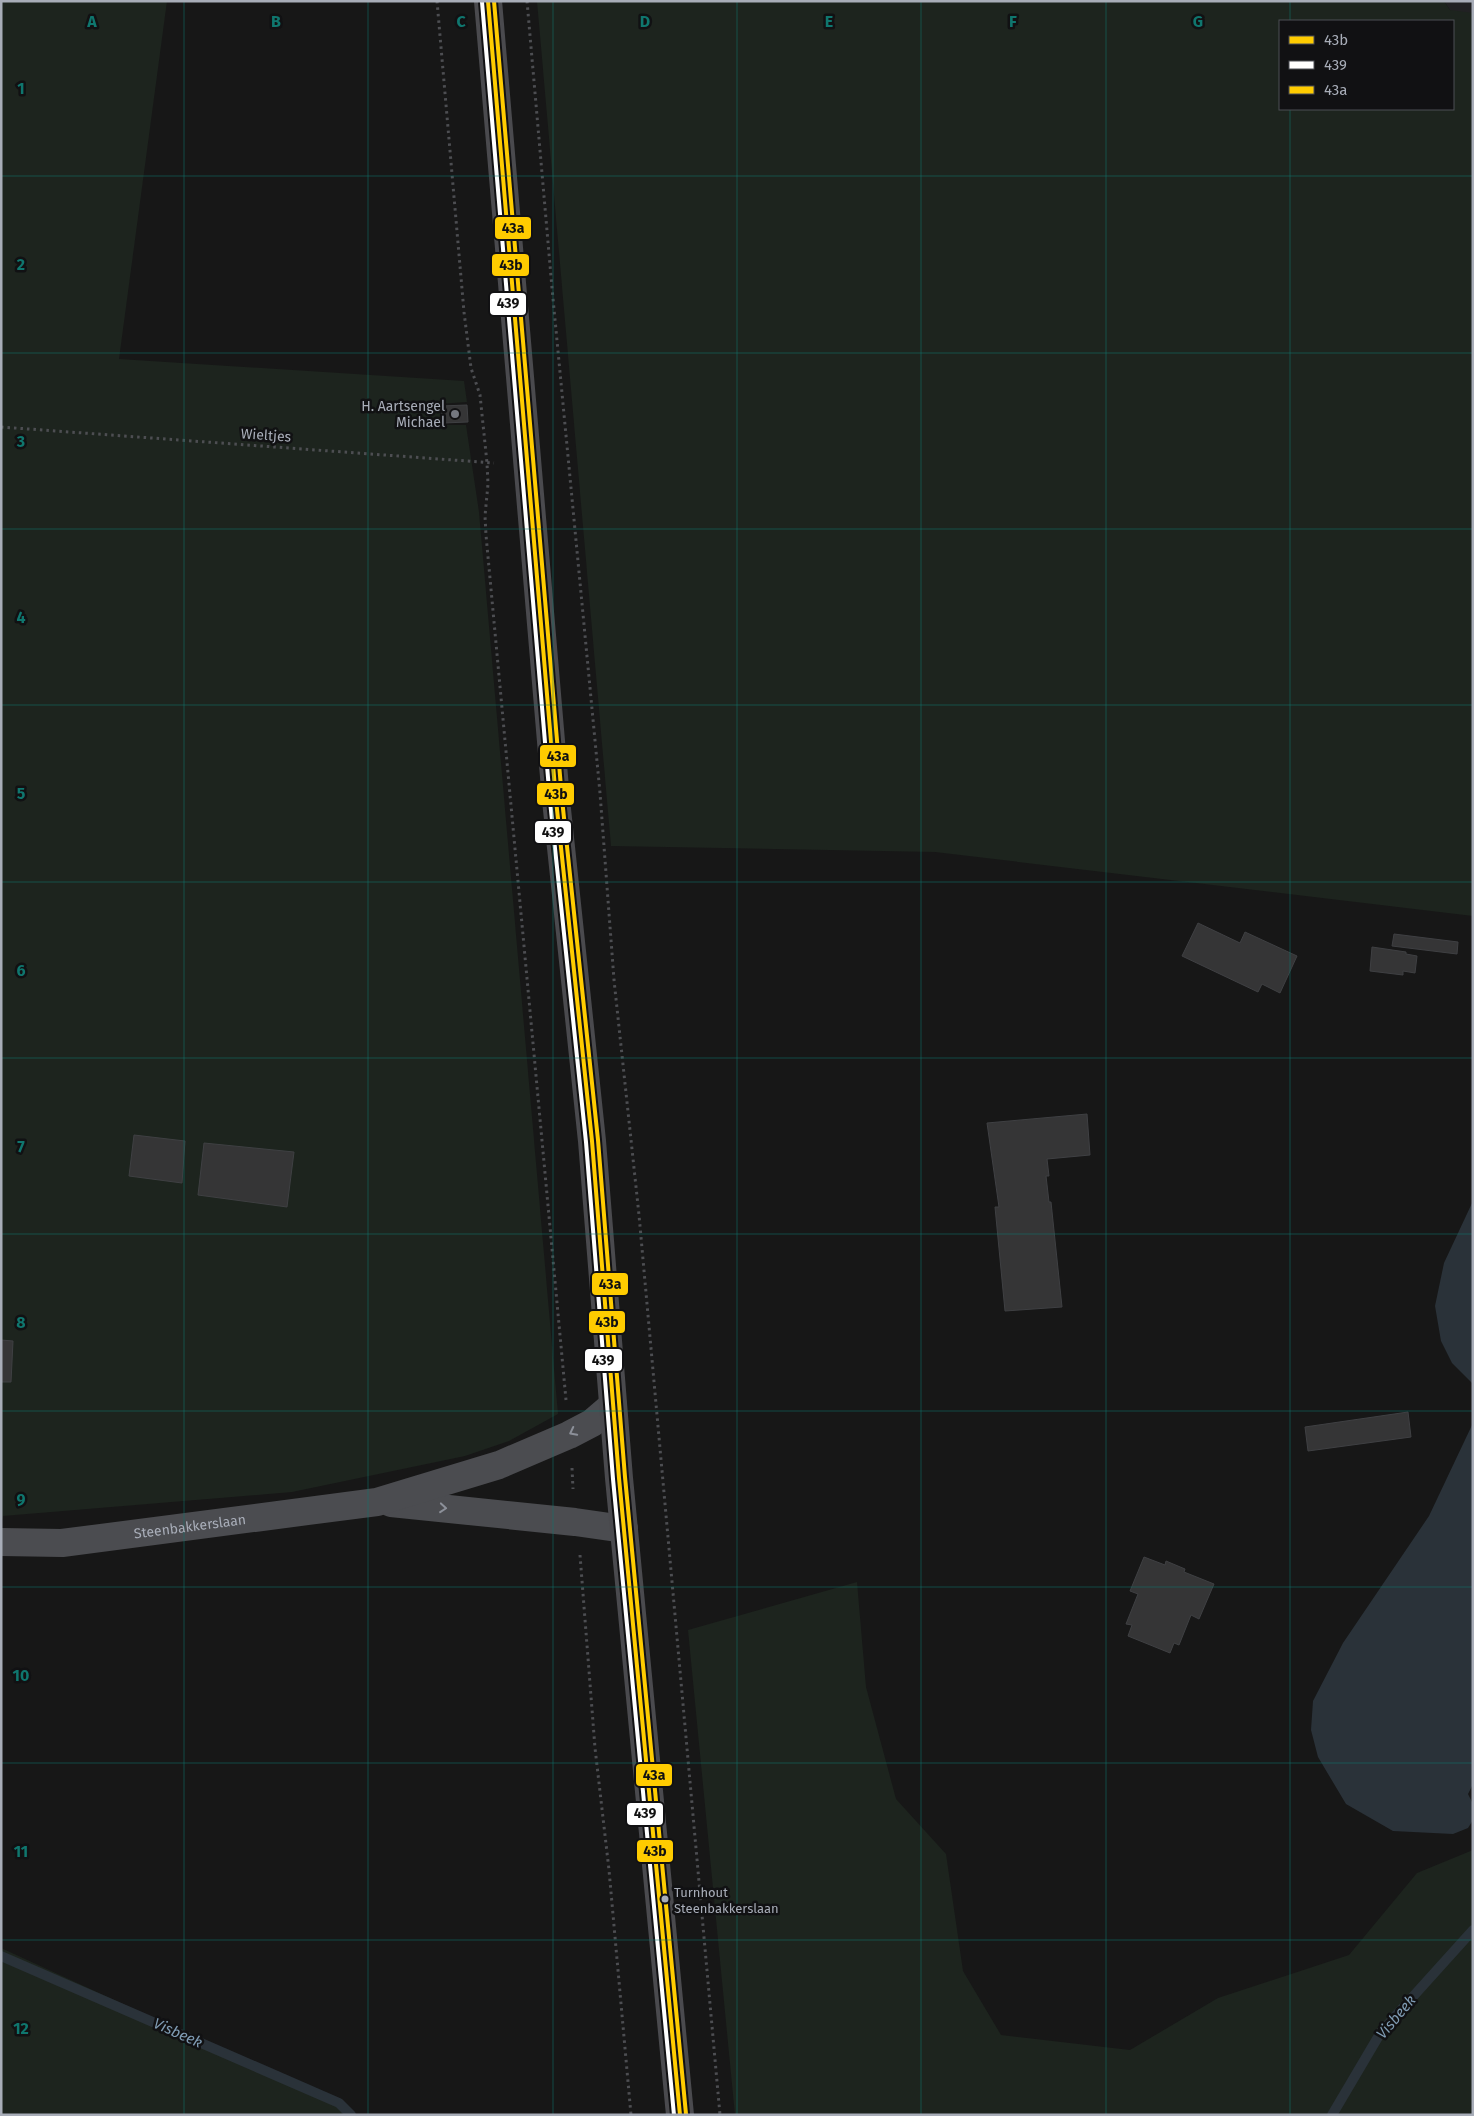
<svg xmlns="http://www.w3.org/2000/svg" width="1474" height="2116" font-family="'Fira Sans',sans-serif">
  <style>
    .built { fill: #212123 }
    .green { fill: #1d241e; fill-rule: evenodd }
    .water { fill: #2a3239 }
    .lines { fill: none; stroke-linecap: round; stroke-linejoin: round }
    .stream { stroke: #2a3239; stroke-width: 10 }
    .building { fill: #353536; stroke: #3f4043 }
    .path { stroke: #4d4e52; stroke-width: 3; stroke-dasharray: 2.5 4; stroke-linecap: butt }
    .street { stroke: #4b4c50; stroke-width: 28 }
    .secondary { stroke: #4a4a4e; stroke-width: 28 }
    .bus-1-casing { stroke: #111113; stroke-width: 8 }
    .bus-2-casing { stroke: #111113; stroke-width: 8 }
    .bus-3-casing { stroke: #111113; stroke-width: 8 }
    .bus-1 { stroke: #fc0; stroke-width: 4 }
    .bus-2 { stroke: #fff; stroke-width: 4 }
    .bus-3 { stroke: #fc0; stroke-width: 4 }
    .oneway { stroke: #8c9099 }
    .grid { fill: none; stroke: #0f766e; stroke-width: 1; stroke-opacity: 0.55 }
    .poi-dot { fill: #757880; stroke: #111113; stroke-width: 2 }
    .bus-dot { fill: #a8adb8; stroke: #111113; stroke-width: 2 }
    .labels { text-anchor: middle; stroke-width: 5; stroke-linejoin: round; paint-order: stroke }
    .bus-label { font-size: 13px; fill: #a8adb8; stroke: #111113; text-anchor: start }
    .poi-label { font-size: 14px; fill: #a8adb8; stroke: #111113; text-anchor: end }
    .street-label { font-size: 14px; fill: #a8adb8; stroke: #111113 }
    .water-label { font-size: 15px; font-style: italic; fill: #7f9bb3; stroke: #111113 }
    .grid-label { font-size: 16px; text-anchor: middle; font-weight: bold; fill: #0f766e; stroke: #111113; stroke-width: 5; stroke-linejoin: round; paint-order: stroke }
    .line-badge { stroke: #111113; stroke-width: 2 }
    .pale-badge-label { font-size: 14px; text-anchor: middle; font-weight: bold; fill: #111 }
  </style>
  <rect width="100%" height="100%" fill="#171717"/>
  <!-- built -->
  <path class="built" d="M1444,1h29v43l-23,-34z"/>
  <!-- green -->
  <path class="green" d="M1,1h166l-48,358 345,22 3,21 -29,2 4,21h24l13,87 79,902 -49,27 -44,15 -173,36 -289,24 -2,9z
    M537,1h907l6,9 23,3v903l-538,-64 -324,-6zM1453,21v88h-173v-88z
    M857,1582l9,105 30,112 50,55 17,117 38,64 129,15 88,-52 131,-43 68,-82 56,-23v265h-738l-47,-485z
    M1,1948l338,155 13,12h-351z"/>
  <!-- water -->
  <path class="water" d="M1473,1201v183l-21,-21 -11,-22 -6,-35 9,-43z
    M1473,1423v361l-5,10 5,10v16l-5,8 -15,6 -60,-3 -47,-27 -28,-47 -7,-27 2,-29 30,-58 86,-127z"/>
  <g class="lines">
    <!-- stream -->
    <path class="stream" d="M1,1956l338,147 12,12
      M1332,2115l49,-83 92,-102"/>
  </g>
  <!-- building -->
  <path class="building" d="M467,405l1,17 -25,1 -2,-17z
    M1198,923l42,20 5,-11 52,24 -17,37 -18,-9 -4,8 -76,-36z
    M1394,934l64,8 -1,12 -65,-8z
    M1372,947l34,5v2l11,2 -2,17 -12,-2v4l-33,-4z
    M1087,1114l3,41 -43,4 2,17h-3l3,26h2l11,105 -57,4 -10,-104h4l-12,-84z
    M134,1135l51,6 -3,42 -53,-7z
    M204,1143l90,9 -7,55 -89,-12z
    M1,1340l12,1 -2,41h-10z
    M1408,1412l3,25 -103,14 -3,-24z
    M1144,1557l21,8 1,-4 19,8 -1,3 30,12 -15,35 -8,-4 -12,30 -5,-2 -4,10 -42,-17 4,-11 -6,-1 12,-30 -8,-3z"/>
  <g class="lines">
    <!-- path -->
    <path class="path" d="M437,1l27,311 7,56 9,27 7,68 1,21 -3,32 1,19 80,865
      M527,1l25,287 48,505 14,187 25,235 81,900
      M1,427l493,36
      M572,1468l1,21
      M580,1555l15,193 14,122 22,245"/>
    <!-- street -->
    <g class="street">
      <path d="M391,1503l184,19 49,7"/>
      <path id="s1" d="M1,1542l61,1 315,-41 122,-37 70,-30 23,-12 21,-18"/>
    </g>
    <!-- secondary -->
    <path class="secondary" d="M488,1l68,799 36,341 27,337 61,637"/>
    <defs>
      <path id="bus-1" d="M488,1l68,799 36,341 27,337 61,637"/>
      <path id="bus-2" d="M482,2l68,799 36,341 27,337 61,636"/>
      <path id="bus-3" d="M494,1l68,798 36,341 27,337 61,637"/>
    </defs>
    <!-- bus-1 casing -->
    <use href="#bus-1" class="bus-1-casing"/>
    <!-- bus-2 casing -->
    <use href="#bus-2" class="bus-2-casing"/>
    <!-- bus-3 casing -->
    <use href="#bus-3" class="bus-3-casing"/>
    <!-- bus-1 -->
    <use href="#bus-1" class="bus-1"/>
    <!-- bus-2 -->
    <use href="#bus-2" class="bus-2"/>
    <!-- bus-3 -->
    <use href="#bus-3" class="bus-3"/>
  </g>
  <!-- one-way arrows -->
  <defs><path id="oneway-chevron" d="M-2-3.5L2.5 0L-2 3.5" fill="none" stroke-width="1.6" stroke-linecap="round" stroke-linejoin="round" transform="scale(1.25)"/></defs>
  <g class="oneway">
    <use href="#oneway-chevron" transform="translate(573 1432) rotate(153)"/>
    <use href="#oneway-chevron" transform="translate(443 1508) rotate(5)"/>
  </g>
  <!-- grid -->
  <path class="grid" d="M184,1v2114M368,1v2114M553,1v2114M737,1v2114M921,1v2114M1106,1v2114M1290,1v20M1290,109v2006M1,176h1472M1,353h1472M1,529h1472M1,705h1472M1,882h1472M1,1058h1472M1,1234h1472M1,1411h1472M1,1587h1472M1,1763h1472M1,1940h1472"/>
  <!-- markers -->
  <circle class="poi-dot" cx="455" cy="414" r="5"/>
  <circle class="bus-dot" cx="665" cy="1899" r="4.5"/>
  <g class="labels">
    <!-- bus labels -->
    <g class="bus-label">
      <text x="674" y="1897">Turnhout<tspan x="674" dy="16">Steenbakkerslaan</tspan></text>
    </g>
    <!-- poi labels -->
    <g class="poi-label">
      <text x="445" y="411">H. Aartsengel<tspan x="445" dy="16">Michael</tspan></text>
    </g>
    <!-- street labels -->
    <g class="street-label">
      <text transform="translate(266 435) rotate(4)" y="5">Wieltjes</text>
      <text dy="5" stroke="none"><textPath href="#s1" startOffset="190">Steenbakkerslaan</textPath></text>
    </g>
    <!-- water labels -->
    <g class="water-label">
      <text transform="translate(1396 2017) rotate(-50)" y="5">Visbeek</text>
      <text transform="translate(178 2033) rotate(24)" y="5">Visbeek</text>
    </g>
  </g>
  <g class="grid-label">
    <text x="92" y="27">A</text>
    <text x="276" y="27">B</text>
    <text x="461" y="27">C</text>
    <text x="645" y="27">D</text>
    <text x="829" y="27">E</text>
    <text x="1013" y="27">F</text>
    <text x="1198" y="27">G</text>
    <text x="21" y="94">1</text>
    <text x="21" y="270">2</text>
    <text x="21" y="447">3</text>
    <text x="21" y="623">4</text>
    <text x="21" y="799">5</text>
    <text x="21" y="976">6</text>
    <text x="21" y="1152">7</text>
    <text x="21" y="1328">8</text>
    <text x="21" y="1505">9</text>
    <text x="21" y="1681">10</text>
    <text x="21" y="1857">11</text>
    <text x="21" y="2034">12</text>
  </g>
  <g class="line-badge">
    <rect x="494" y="216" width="38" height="24" rx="5" fill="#fc0"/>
    <rect x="491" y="253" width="39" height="24" rx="5" fill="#fc0"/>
    <rect x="489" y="292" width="38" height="24" rx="5" fill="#fff"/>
    <rect x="539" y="744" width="38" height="24" rx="5" fill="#fc0"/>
    <rect x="536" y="782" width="39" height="24" rx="5" fill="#fc0"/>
    <rect x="534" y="820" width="38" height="24" rx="5" fill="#fff"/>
    <rect x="591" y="1272" width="38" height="24" rx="5" fill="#fc0"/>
    <rect x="588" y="1310" width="38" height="24" rx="5" fill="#fc0"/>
    <rect x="584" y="1348" width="39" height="24" rx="5" fill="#fff"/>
    <rect x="635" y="1763" width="38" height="24" rx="5" fill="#fc0"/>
    <rect x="626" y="1802" width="38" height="24" rx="5" fill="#fff"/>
    <rect x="636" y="1839" width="38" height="24" rx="5" fill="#fc0"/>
  </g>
  <g class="pale-badge-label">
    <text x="513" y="233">43a</text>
    <text x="511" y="270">43b</text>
    <text x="508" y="308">439</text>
    <text x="558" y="761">43a</text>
    <text x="556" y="799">43b</text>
    <text x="553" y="837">439</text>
    <text x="610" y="1289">43a</text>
    <text x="607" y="1327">43b</text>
    <text x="603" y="1365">439</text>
    <text x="654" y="1780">43a</text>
    <text x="645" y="1818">439</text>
    <text x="655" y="1856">43b</text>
  </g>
  <!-- border -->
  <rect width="1474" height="2116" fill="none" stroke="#a8adb8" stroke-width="5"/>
  <!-- legend -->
  <rect x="1279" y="20" width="175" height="90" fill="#111113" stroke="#4d4f55"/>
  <rect x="1289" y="36" width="25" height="8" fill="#ffcc00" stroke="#4d4f55"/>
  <text x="1324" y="45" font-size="15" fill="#a8adb8">43b</text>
  <rect x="1289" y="61" width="25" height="8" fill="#ffffff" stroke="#4d4f55"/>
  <text x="1324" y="70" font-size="15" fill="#a8adb8">439</text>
  <rect x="1289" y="86" width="25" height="8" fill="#ffcc00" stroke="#4d4f55"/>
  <text x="1324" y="95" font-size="15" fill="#a8adb8">43a</text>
</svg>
